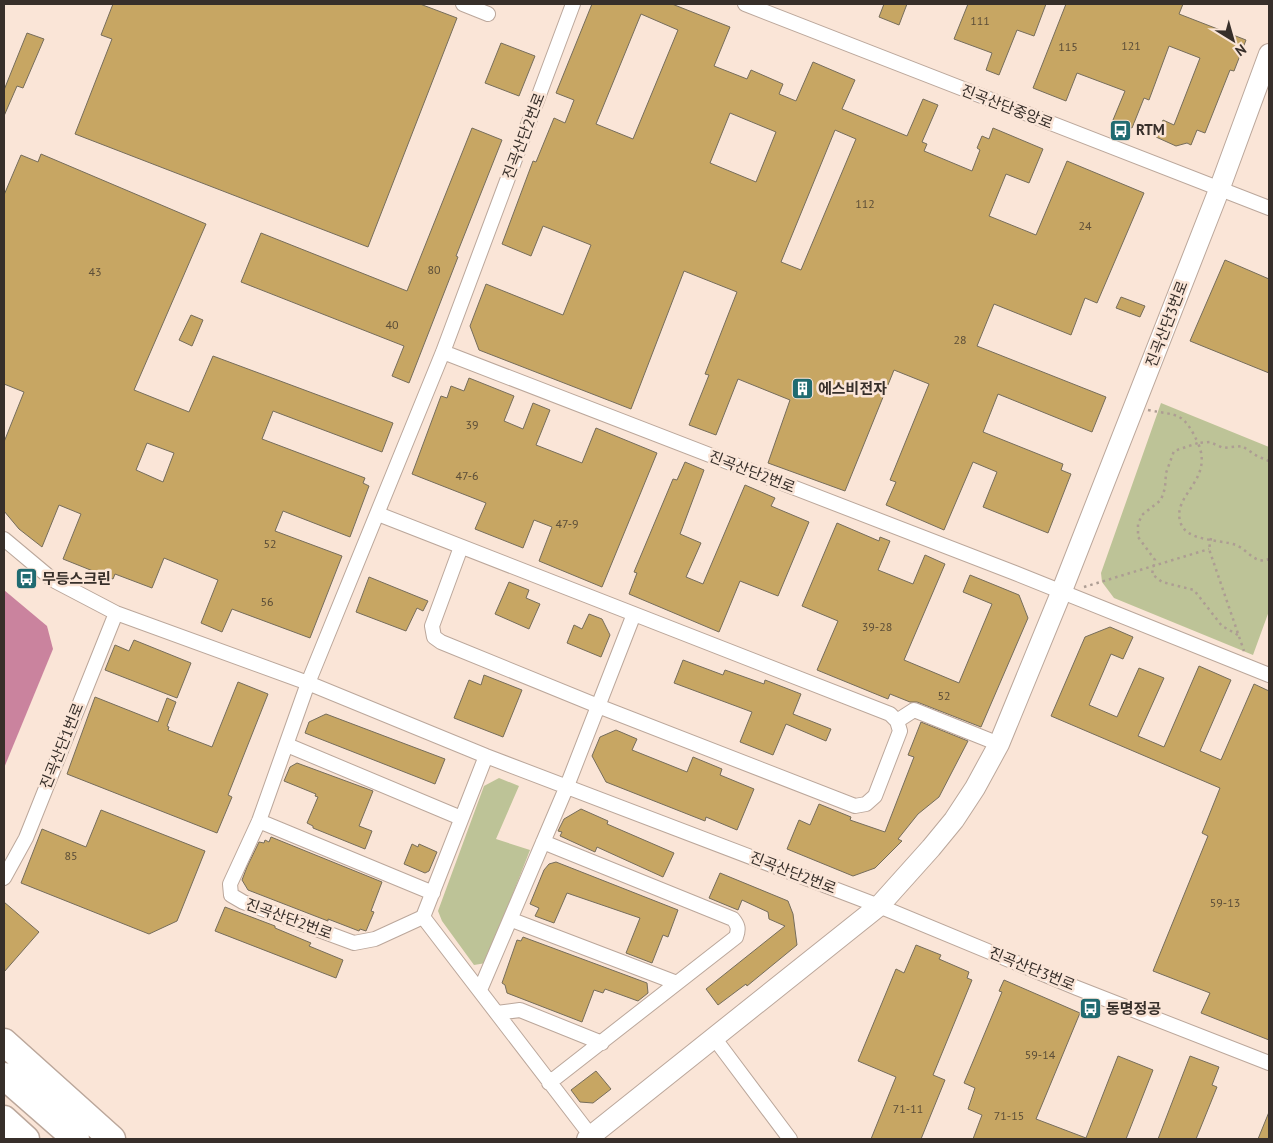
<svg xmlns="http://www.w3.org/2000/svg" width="1273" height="1143" font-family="'PT Sans','Noto Sans KR',sans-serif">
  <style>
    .green { fill: #bdc397 }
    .water { fill: #ca839e }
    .building { fill: #c7a663; stroke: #766d5b; fill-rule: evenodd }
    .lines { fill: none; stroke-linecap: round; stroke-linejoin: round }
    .street-casing { stroke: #bba79b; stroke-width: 16 }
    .secondary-casing { stroke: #bba79b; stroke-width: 22 }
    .highway-casing { stroke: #bba79b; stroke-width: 29 }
    .path { stroke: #ad9d93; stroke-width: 2.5; stroke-dasharray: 2.5 4; stroke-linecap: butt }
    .street { stroke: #fff; stroke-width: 14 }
    .secondary { stroke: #fff; stroke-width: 20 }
    .highway { stroke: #fff; stroke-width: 26 }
    .labels { text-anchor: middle; stroke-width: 5; stroke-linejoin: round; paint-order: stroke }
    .number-label { font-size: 12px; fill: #5b4d38 }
    .street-label { font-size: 15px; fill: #372f2a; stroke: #fae5d7 }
    .poi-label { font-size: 15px; font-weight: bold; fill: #372f2a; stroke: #fae5d7; text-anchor: start }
  </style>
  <rect width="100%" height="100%" fill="#fae5d7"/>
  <!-- green -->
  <path class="green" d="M1161,403l108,44v164l-16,44 -139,-57 -12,-16 -1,-9z
    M499,778l20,8 -23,53 34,11 -44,113 -12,2 -32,-44 -4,-10 46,-125z"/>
  <!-- water -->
  <path class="water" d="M4,590l43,36 6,23 -49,119z"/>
  <!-- building -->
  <path class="building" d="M113,4h307l37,14 -89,229 -293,-113 37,-95 -11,-4z
    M592,4h80l58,23 -16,39 33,13 4,-9 32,14 -4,10 17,7 17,-39 42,18 -13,29 65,27 16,-37 15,6 -16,37 5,2 -3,7 48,20 8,-21 -3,-2 5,-12 7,3 4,-11 50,21 -14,34 -23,-9 -17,42 47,19 31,-74 77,32 -47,110 -12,-5 -14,37 -77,-31 -17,42 129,51 -14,35 -94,-38 -15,38 80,32 -2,6 10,4 -23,59 -65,-26 14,-35 -24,-10 -29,68 -58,-25 10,-23 -6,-2 39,-96 -35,-14 -49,121 -77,-28 22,-63 -52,-21 -22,56 -27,-10 20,-50 -4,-1 32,-82 -53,-21 -53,138 -152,-59 -9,-24 16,-42 77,31 28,-70 -48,-19 -12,30 -29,-12 31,-83 3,1 18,-44 11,5 9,-23 -18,-7zM641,14l37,16 -45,109 -37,-15zM730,113l46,19 -20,50 -46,-19zM835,130l21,9 -55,131 -20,-8z
    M884,4h23l-8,21 -20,-8z
    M968,4h78l-12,32 -17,-6 -18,45 -13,-5 6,-17 -38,-14z
    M1066,4h117l-4,10 67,26 -12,31 -4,-1 -25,63 -8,-3 -6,15 -4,-2 -11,3 -20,-9 7,-17 11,5 26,-67 -31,-12 -20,54 -5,-2 -12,30 -19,-8 12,-29 -48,-18 -11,28 -33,-13z
    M27,33l17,6 -21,49 -6,-2 -13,30v-26z
    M501,43l34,13 -16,40 -34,-13z
    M472,128l30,12 -46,116 2,1 -49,126 -17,-7 12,-30 -163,-64 20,-49 146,58z
    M41,154l165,70 -72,166 55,22 24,-56 180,67 -11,29 -109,-41 -11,28 103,39 -2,5 6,3 -19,51 -67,-26 -8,20 67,25 -32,82 -78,-29 -10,23 -21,-9 17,-43 -54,-22 -12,30 -37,-14 -2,5 -50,-20 18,-45 -22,-9 -17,42 -23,-18 -15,-18v-69l20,-50 -20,-8v-189l17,-40 17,7zM147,443l27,10 -11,29 -27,-12z
    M1225,260l44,19v94l-79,-32z
    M1121,297l24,9 -5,11 -24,-9z
    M191,315l12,5 -11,26 -13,-6z
    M469,378l45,18 -10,25 19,8 10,-26 17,7 -14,35 46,18 14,-35 61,25 -55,134 -63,-26 13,-34 -18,-7 -11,28 -48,-19 11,-26 -74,-29 29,-78 6,2 4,-12 13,5z
    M685,462l19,8 -24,64 21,9 -15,34 17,7 42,-99 30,13 -4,8 38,16 -31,74 -38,-15 -21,51 -90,-38 8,-21 -3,-1 39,-93 4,1z
    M837,523l42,18 1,-4 10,4 -12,29 35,14 12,-29 20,9 -41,96 55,23 33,-79 -29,-12 7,-17 49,20 9,23 -47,109 -64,-25h-7l-20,-8 -2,5 -71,-29 21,-49 -36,-15z
    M369,577l59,24 -5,10 -6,-3 -11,23 -50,-19z
    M509,582l20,8 -3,8 14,6 -11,25 -34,-15z
    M589,614l13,5 8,16 -9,22 -34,-14 7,-18 8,4z
    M1110,627l23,10 -10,22 -12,-5 -22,51 28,12 22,-49 25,10 -26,58 26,11 35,-81 32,14 -31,71 21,9 33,-76 15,7v349l-68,-27 9,-20 -57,-22 55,-135 -6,-3 18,-45 -169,-72 34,-79z
    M134,640l57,23 -14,35 -72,-28 10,-25 14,6z
    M683,660l40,15 2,-5 39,14 1,-4 36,14 -8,20 38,15 -5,12 -40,-17 -13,31 -33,-13 12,-30 -78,-29z
    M484,675l38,15 -19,47 -49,-19 15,-38 12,5z
    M238,682l30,12 -40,101 4,2 -15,36 -150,-59 28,-77 63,25 9,-24 9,4 -9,24 2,1 -1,3 44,17z
    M326,714l119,45 -10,25 -130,-51 4,-11z
    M921,722l47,19 -29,56 -21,17 -20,25 4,2 -27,27 -22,8 -66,-27 12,-29 11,5 9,-21 32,13 -1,3 35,12 29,-75 -6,-2z
    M616,730l21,9 -5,11 55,22 6,-15 29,12 -2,6 34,14 -17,41 -31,-13 -1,4 -99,-39 -14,-26 8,-19z
    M297,763l76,28 -14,35 13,5 -7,18 -52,-21v-2l-6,-3 11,-26 -3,-1 1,-2 -32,-13 6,-14z
    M581,809l27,12 -1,3 67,29 -11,24 -66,-30 -2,5 -35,-16 2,-4 -4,-1 6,-12z
    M101,810l104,41 -28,70 -28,13 -128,-51 21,-54 44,18z
    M271,837l111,45 -11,29 3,1 -8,19 -6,-2 -1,2 -31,-12v2l-80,-31 -6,-10 5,-13 12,-25 5,1 1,-3 4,2z
    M412,844l6,3 1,-3 18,8 -8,19 -4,2 -21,-9z
    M556,862l122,48 -10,27 -5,-2 -11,28 -26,-10 14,-35 -73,-25 -13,30 -19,-7 4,-8 -9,-4 14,-34 5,-6z
    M720,873l68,28 5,13 4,31 -50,41 -1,-2 -28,21 -12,-16 79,-63 -16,-7 -1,-7 -26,-12 -4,10 -29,-12z
    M4,902l35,30 -35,40z
    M225,907l50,19v2l36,15 -2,3 34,14 -7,18 -121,-47z
    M523,937l124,46 1,10 -10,8 -33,-12 -2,4 -9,-3 -12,32 -75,-29 -2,-8 -3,-2 15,-43 4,1z
    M916,945l25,10 -2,4 30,13 -2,6 5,2 -39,95 12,5 -24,59h-50l25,-62 -38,-16 38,-92 8,4z
    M1004,980l76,33 -44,106 50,19 32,-82 35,14 -27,69h-153l9,-24 -14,-6 7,-21 -11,-5 38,-91 -3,-1z
    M1190,1056l29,11 -7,18 5,2 -21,52h-38z
    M596,1071l15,18 -18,14 -13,-1 -9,-12z
    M1269,1112v27h-11z"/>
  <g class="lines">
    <defs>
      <path id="street" d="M463,4l25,10
        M745,4l524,204
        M443,352l572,221 254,102
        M378,514l512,200 7,7 3,10 -25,65 -9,8 -11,2 -257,-100 -157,-64 -7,-5 -2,-11 29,-79
        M4,539l49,41 63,33 192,70 178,73 393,150 198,82 192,75
        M897,721l17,-11 85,34
        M287,745l174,73
        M486,756l-63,161 -48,22 -21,4 -111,-41 -12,-7 -1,-11 29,-63 49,-138 135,-331 130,-348
        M259,821l174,72
        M543,842l190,77c5,6 6,10 3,18l-187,146
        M4,878l22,-40 90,-225
        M423,917l168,219
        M512,920l165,63
        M480,990l87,-204 67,-172
        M497,1013l23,-3 82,33
        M715,1039l75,100"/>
      <path id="secondary" d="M587,1139l292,-233 52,-58 23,-28 21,-32 24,-44 62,-151 158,-403 50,-136"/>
      <path id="highway" d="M4,1042l108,97
        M4,1076l72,63
        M4,1119l22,20"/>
    </defs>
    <!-- street casing -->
    <use href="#street" class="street-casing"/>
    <!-- secondary casing -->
    <use href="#secondary" class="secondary-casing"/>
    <!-- highway casing -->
    <use href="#highway" class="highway-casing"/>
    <!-- path -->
    <path class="path" d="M1148,410c30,6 35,1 50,33l-24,8 -8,22 -1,15 -4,12 -19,15 -4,9v13l17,23 -3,14 10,8 32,8 28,36 16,9
      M1269,461l-12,-5 -15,-10 -19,2 -13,-6 -12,1c16,37 -25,51 -18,78 5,21 39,18 56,24 12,5 19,20 33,14
      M1211,538l-2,11 35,102
      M1084,587l125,-38"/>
    <!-- street -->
    <use href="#street" class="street"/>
    <!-- secondary -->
    <use href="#secondary" class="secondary"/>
    <!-- highway -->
    <use href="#highway" class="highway"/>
  </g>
  <!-- icons -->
  <defs>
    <symbol id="bus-square" viewBox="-11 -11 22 22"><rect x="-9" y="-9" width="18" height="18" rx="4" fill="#206b71" stroke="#fae5d7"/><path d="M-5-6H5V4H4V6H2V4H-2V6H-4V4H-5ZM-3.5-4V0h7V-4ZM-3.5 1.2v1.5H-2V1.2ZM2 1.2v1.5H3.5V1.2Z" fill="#fff"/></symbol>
    <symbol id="building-square" viewBox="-11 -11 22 22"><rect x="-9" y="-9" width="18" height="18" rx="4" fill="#206b71" stroke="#fae5d7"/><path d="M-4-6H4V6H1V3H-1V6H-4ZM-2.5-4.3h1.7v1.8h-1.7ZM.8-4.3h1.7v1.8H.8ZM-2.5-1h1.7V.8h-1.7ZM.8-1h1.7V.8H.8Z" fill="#fff"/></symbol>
  </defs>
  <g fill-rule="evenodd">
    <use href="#bus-square" x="1108" y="118" width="25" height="25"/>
    <use href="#building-square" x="790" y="376" width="25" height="25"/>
    <use href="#bus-square" x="14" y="566" width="25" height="25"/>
    <use href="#bus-square" x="1078" y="996" width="25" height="25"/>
  </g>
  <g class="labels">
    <!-- number labels -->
    <g class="number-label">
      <text x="980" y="25">111</text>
      <text x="1131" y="50">121</text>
      <text x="1068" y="51">115</text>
      <text x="865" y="208">112</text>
      <text x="1085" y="230">24</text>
      <text x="434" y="274">80</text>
      <text x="95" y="276">43</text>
      <text x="392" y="329">40</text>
      <text x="960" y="344">28</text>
      <text x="472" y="429">39</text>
      <text x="467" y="480">47-6</text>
      <text x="567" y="528">47-9</text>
      <text x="270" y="548">52</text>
      <text x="267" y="606">56</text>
      <text x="877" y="631">39-28</text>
      <text x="944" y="700">52</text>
      <text x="71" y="860">85</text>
      <text x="1225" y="907">59-13</text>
      <text x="1040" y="1059">59-14</text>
      <text x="908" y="1113">71-11</text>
      <text x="1009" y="1120">71-15</text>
    </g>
    <!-- street labels -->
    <g class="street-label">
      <text transform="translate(1007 107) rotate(21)" y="5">진곡산단중앙로</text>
      <text transform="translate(524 136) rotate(-69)" y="5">진곡산단2번로</text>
      <text transform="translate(1167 324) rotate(-69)" y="5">진곡산단3번로</text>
      <text transform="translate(752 472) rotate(21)" y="5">진곡산단2번로</text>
      <text transform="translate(62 746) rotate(-68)" y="5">진곡산단1번로</text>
      <text transform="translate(793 873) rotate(21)" y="5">진곡산단2번로</text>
      <text transform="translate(289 919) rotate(20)" y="5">진곡산단2번로</text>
      <text transform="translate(1032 969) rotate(22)" y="5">진곡산단3번로</text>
    </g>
    <!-- poi labels -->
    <g class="poi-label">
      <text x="1136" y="135">RTM</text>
      <text x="818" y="394">에스비전자</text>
      <text x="42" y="584">무등스크린</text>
      <text x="1106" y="1014">동명정공</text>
    </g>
  </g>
  <!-- border -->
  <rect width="1273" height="1143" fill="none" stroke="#372f2a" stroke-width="10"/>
  <!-- north arrow -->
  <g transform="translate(1233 40) rotate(143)" stroke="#fae5d7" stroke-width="4" paint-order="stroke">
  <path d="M0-4L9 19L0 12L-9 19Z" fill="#372f2a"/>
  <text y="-8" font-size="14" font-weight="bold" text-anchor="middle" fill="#372f2a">N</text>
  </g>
</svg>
